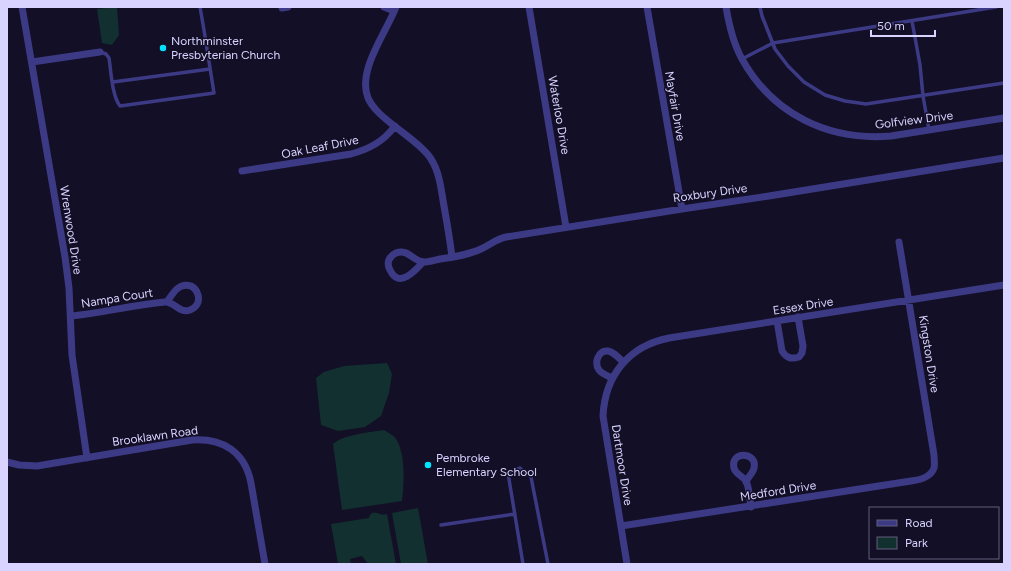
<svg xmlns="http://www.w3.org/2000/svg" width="1011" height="571" font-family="Figtree,sans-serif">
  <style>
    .green { fill: #12302f }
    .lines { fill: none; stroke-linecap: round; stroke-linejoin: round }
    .service { stroke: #3d3a85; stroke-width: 3.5 }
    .minor { stroke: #3d3a85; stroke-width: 7 }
    .poi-dot { fill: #00e5ff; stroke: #130f26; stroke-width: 1.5 }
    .labels { text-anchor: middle; stroke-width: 3; stroke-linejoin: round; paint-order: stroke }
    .poi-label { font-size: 12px; fill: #d9d4ff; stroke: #130f26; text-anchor: start }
    .street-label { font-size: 12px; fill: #d9d4ff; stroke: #130f26 }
  </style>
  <rect width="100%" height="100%" fill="#130f26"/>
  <!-- green -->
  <path class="green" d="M117,7l2,28 -7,10 -10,-2 -5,-34z
    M387,363l5,11 -3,19 -8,23 -16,11 -27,4 -17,-6 -5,-47 8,-6 20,-6z
    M384,430c4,3 10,5 12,9 10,15 8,45 6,62l-60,9 -9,-66c9,-9 38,-12 51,-14z
    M418,508l10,56h-27l-9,-51z
    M372,513c8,-1 7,3 15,1l9,50h-28l-6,-8 -12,3 1,5h-13l-7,-40 38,-6 1,-3z"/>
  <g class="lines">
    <!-- service -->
    <path class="service" d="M760,7l2,9 13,33 13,17 16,16 21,13 20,6 21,3 138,-21
      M912,21l8,44 3,31 6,34
      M100,52l6,2 3,4c2,13 3,38 11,48l94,-13 -10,-63 -4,-23
      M742,59l31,-16 223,-36
      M113,82l97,-13
      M441,525l74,-11
      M523,564l-15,-91 12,-5 11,9 17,87"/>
    <!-- minor -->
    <path class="minor" d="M22,7l43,250 4,31 3,67 15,103
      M384,7l10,4
      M396,7c-10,26 -39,63 -28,91 5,11 15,19 25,27 11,9 31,22 38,34 9,14 10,31 13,47 3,17 6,34 8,51
      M529,7l37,220
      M647,7l35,202
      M726,7c3,18 7,36 16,52 31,56 87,82 149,77l113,-18
      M282,8l6,-1
      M32,62l68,-10
      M242,171l109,-17c18,-5 32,-12 44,-28
      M423,262c-8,9 -24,27 -33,8 -4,-7 -1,-14 6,-17 12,-5 18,9 28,9 5,0 11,-2 16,-3 14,-2 28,-4 41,-10 9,-4 15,-10 25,-12l176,-28 87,-13 235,-38
      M71,316c31,-3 62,-11 94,-14 9,-1 14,12 25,8 6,-2 10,-8 8,-15 -1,-4 -3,-7 -7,-9 -12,-4 -18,7 -24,16
      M777,321l5,30c5,8 10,8 17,6l3,-4 1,-7 -5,-29
      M612,378c-4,-2 -10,-4 -13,-8 -5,-7 -1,-20 9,-19 6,1 11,7 15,11
      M7,462l12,3 18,1 155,-26c31,-2 53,12 59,43l14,81
      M746,482c2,-5 7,-9 8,-14 4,-16 -24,-18 -20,0 1,6 9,8 12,13 3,5 4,19 5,26
      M621,526l290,-45c8,-1 20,-4 23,-13 1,-3 0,-9 0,-13l-35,-213
      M627,564l-24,-148c2,-41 26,-70 66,-78l335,-53"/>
  </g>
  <!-- markers -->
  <g class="poi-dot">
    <circle cx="163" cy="48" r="4"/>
    <circle cx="428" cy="465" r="4"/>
  </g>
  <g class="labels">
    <!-- poi labels -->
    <g class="poi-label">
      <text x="171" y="45">Northminster<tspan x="171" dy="14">Presbyterian Church</tspan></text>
      <text x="436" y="462">Pembroke<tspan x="436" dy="14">Elementary School</tspan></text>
    </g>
    <!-- street labels -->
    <g class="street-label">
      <text transform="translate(675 106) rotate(80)" y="4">Mayfair Drive</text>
      <text transform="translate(559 115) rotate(80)" y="4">Waterloo Drive</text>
      <text transform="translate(914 120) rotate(-7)" y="4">Golfview Drive</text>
      <text transform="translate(320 147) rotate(-11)" y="4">Oak Leaf Drive</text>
      <text transform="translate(710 193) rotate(-8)" y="4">Roxbury Drive</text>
      <text transform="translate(71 230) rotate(81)" y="4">Wrenwood Drive</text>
      <text transform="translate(117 298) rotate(-9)" y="4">Nampa Court</text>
      <text transform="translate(803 306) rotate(-9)" y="4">Essex Drive</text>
      <text transform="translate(929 354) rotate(81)" y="4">Kingston Drive</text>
      <text transform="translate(155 436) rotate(-8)" y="4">Brooklawn Road</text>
      <text transform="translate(622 465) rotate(81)" y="4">Dartmoor Drive</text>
      <text transform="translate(778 491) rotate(-9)" y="4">Medford Drive</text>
    </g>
  </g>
  <!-- border -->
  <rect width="1011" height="571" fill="none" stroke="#d9d4ff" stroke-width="16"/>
  <!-- legend -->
  <rect x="869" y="507" width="130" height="52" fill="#130f26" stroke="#625e7d"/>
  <rect x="877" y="520" width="20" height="6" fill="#3d3a85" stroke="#625e7d"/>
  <text x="905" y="527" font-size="12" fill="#d9d4ff">Road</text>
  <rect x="877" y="537" width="20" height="12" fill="#12302f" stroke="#625e7d"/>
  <text x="905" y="547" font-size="12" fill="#d9d4ff">Park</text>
  <!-- scale -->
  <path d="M871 30v6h64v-6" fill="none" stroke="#d9d4ff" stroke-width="2"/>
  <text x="877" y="30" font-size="12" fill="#d9d4ff" stroke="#130f26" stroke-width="3" paint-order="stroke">50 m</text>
</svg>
